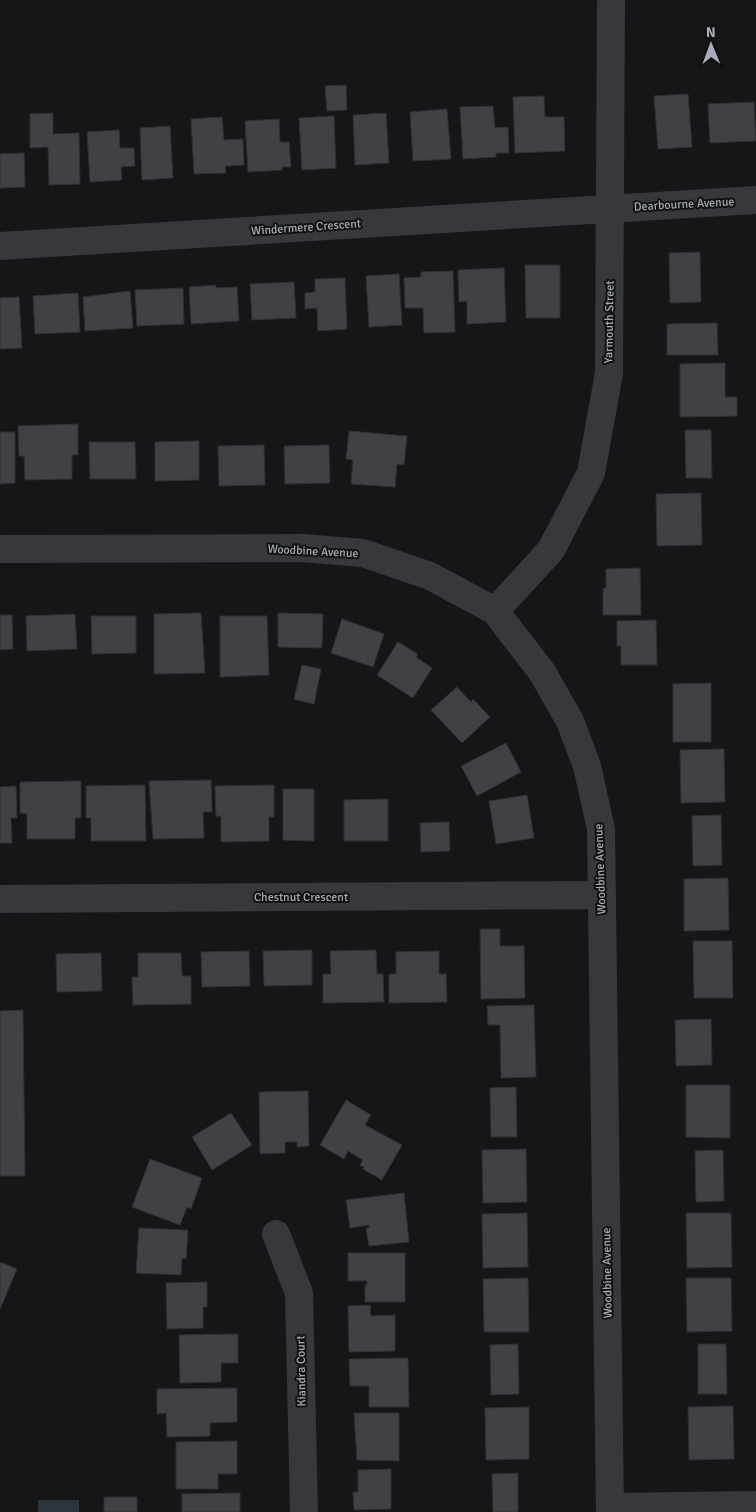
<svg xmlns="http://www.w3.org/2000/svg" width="756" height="1512" font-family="Signika,sans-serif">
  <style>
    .water { fill: #2c353c }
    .building { fill: #404145; stroke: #303034 }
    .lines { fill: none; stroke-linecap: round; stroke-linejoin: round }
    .minor { stroke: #37383d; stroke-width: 28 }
    .labels { text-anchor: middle; stroke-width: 4; stroke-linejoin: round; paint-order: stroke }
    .street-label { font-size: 12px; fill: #a8adb8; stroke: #111113 }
  </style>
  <rect width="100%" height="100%" fill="#161618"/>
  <!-- water -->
  <path class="water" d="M38,1500h41v12h-41z"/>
  <!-- building -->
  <path class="building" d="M346,85l1,25 -20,1 -2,-25z
    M688,94l4,53 -34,2 -4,-53z
    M544,96l1,21h19l1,34 -50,2 -2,-56z
    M754,102l2,39 -46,2 -2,-39z
    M493,106l2,22 13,-1 1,26h-13v4l-33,2 -3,-52z
    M447,109l4,50 -38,2 -3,-49z
    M53,113v21l26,-1 1,51 -31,1 -1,-38 -18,1v-34z
    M386,113l3,50 -34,2 -2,-50z
    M334,116l2,52 -34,2 -3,-52z
    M222,117l2,23 19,-1 1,26 -19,1 1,7 -32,1 -3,-55z
    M279,119l1,23h9l2,25h-9v3l-34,2 -3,-51z
    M170,126l3,52 -31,2 -2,-52z
    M119,130l1,18h14l1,18 -14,1 1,13 -32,2 -3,-50z
    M24,153l1,34 -25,1v-34z
    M700,252l1,50 -31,1 -1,-50z
    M525,265h35v53h-34z
    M504,268l2,54 -39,2v-23l-8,1 -1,-32z
    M453,271l2,61 -31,1 -1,-25h-18l-1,-30 17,-1v-5z
    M399,274l3,51 -33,2 -3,-51z
    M345,278l2,51 -29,2 -1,-23 -12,1v-16l10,-1v-13z
    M294,282l2,36 -44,2 -2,-36z
    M216,285v3l21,-1 2,34 -48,3 -2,-37z
    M183,288l1,36 -47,2 -2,-36z
    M130,291l3,37 -48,3 -2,-34z
    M78,293l2,39 -45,2 -2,-38z
    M19,297l3,51 -22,1v-51z
    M717,323l1,32h-51v-31z
    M725,363v34h12v19l-57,1v-53z
    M78,424v31h-6v24l-47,1 -1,-24h-5l-1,-30z
    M685,430h26l1,48h-26z
    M349,431l58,5 -3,29 -7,-1 -2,23 -44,-3 2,-24 -7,-1z
    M0,432h15v51l-15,1z
    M199,441v39l-44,1v-39z
    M89,442h46l1,37h-46z
    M264,445l1,40 -46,1 -1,-40z
    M329,445l1,38 -45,1 -1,-38z
    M701,493l1,52 -45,1 -1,-52z
    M640,568l1,47h-38v-27h3v-19z
    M201,613l4,60 -51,1v-60z
    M278,613l45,1 -1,34 -44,-1z
    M75,614l2,35 -50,2 -1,-35z
    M0,615h12l1,34 -13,1z
    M91,616h45v37l-44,1z
    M220,616h47l2,59 -49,2z
    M342,619l42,15 -11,33 -42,-14z
    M656,620l1,45h-36v-19h-4v-25z
    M398,642l20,12 -2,3 16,11 -19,30 -36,-23z
    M302,665l19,4 -7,35 -20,-5z
    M711,683v59h-38v-58z
    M457,687l14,15 2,-3 17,18 -28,26 -31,-33z
    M506,743l15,29 -44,24 -16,-30z
    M724,749l1,53 -44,1 -1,-53z
    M211,780l1,32h-9l1,26 -51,1 -4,-58z
    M81,781v37h-6v21h-48v-25l-7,-1v-31z
    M145,785l1,56h-55v-23h-5v-32z
    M274,785v32h-5v24l-48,1v-26h-5l-1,-30z
    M16,786l1,32h-6l1,25h-12v-56z
    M283,789h31v52l-31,-1z
    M527,795l7,43 -38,6 -7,-43z
    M388,799v42h-44v-41z
    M721,815l1,50 -29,1 -1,-50z
    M449,822l1,29 -29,1 -1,-29z
    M728,878l1,52 -45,1v-52z
    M480,929h20v17h24l1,52 -44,1z
    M693,941h39l1,57h-39z
    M312,950v35l-48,1 -1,-35z
    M376,950l1,24h6l1,28 -61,1v-29h8l-1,-23z
    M249,951l1,35 -48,1 -1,-35z
    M439,951v23h7l1,28 -58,1v-29h7v-22z
    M101,953l1,38 -45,1 -1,-38z
    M138,953h43l1,23h9v28l-58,1 -1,-28h6z
    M534,1005l2,72 -35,1 -1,-53h-12l-1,-19z
    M23,1010l2,166h-25v-165z
    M711,1019l1,46 -36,1 -1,-46z
    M686,1085h44v53l-44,-1z
    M516,1087l1,50h-26l-1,-49z
    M308,1091l1,55 -12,1v-5h-12v11l-25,1 -1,-62z
    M346,1100l25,15 -6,10 37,20 -20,35 -19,-11 1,-2 -4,-2 3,-5 -15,-9 -4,8 -24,-14z
    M231,1113l21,32 -40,25 -20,-33z
    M526,1149l1,53 -44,1 -1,-53z
    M723,1150l1,51 -28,1 -1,-51z
    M150,1159l52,19 -11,31 -4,-2 -7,18 -48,-18z
    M404,1193l5,49 -40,4 -3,-18h3v-3l-19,3 -4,-28z
    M527,1213l1,54 -45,1 -1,-54z
    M686,1213h45l1,54 -45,1z
    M139,1228l49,2 -2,29 -4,-1 -1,17 -45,-2z
    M348,1253h57v49h-40v-17h2v-4h-19z
    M0,1262l17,7 -17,40z
    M528,1278l1,54h-45l-1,-53z
    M686,1278h45l1,53 -45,1z
    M207,1282v25h-4v21l-36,1 -1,-46z
    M370,1305l1,11 24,-1v36l-46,1 -1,-46z
    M238,1334v29h-17v19l-41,1 -1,-48z
    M518,1344l1,50 -28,1 -1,-50z
    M698,1344h28l1,50h-29z
    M408,1358l1,49h-40v-21h-19l-1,-27z
    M237,1388v34l-27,1v13l-43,1 -1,-24 -9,1v-25z
    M733,1406l1,53 -45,1 -1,-53z
    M529,1407v52l-43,1 -1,-52z
    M354,1413h45v48l-42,-1z
    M237,1441v33h-19v15h-42v-47z
    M391,1469v40l-37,1 -1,-18h5v-22z
    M518,1473v39h-25l-1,-38z
    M240,1493v19h-58v-18z
    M104,1497h33v15h-33z"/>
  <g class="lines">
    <!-- minor -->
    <path class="minor" d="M0,246l756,-46
      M0,549l303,-1 60,5 67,23 65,35 47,61 28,49 17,45 14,63 9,683
      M495,611l56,-61 40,-77 18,-100 2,-373
      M0,899l601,-4
      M276,1234l23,59 5,219
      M610,1507l146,-2"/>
  </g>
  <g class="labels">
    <!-- street labels -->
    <g class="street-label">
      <text transform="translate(684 204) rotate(-3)" y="4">Dearbourne Avenue</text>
      <text transform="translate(306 227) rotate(-4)" y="4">Windermere Crescent</text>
      <text transform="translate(609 322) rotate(-89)" y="4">Yarmouth Street</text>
      <text transform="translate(313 551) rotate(3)" y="4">Woodbine Avenue</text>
      <text transform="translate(600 869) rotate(-92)" y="4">Woodbine Avenue</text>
      <text x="301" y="901">Chestnut Crescent</text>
      <text transform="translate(607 1273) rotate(-91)" y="4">Woodbine Avenue</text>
      <text transform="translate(301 1371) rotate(-91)" y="4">Kiandra Court</text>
    </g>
  </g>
  <!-- north arrow -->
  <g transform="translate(711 45) rotate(359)" stroke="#111113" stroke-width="4" paint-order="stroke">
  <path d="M0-4L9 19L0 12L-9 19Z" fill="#a8adb8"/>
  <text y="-8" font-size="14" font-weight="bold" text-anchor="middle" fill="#a8adb8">N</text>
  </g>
</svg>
